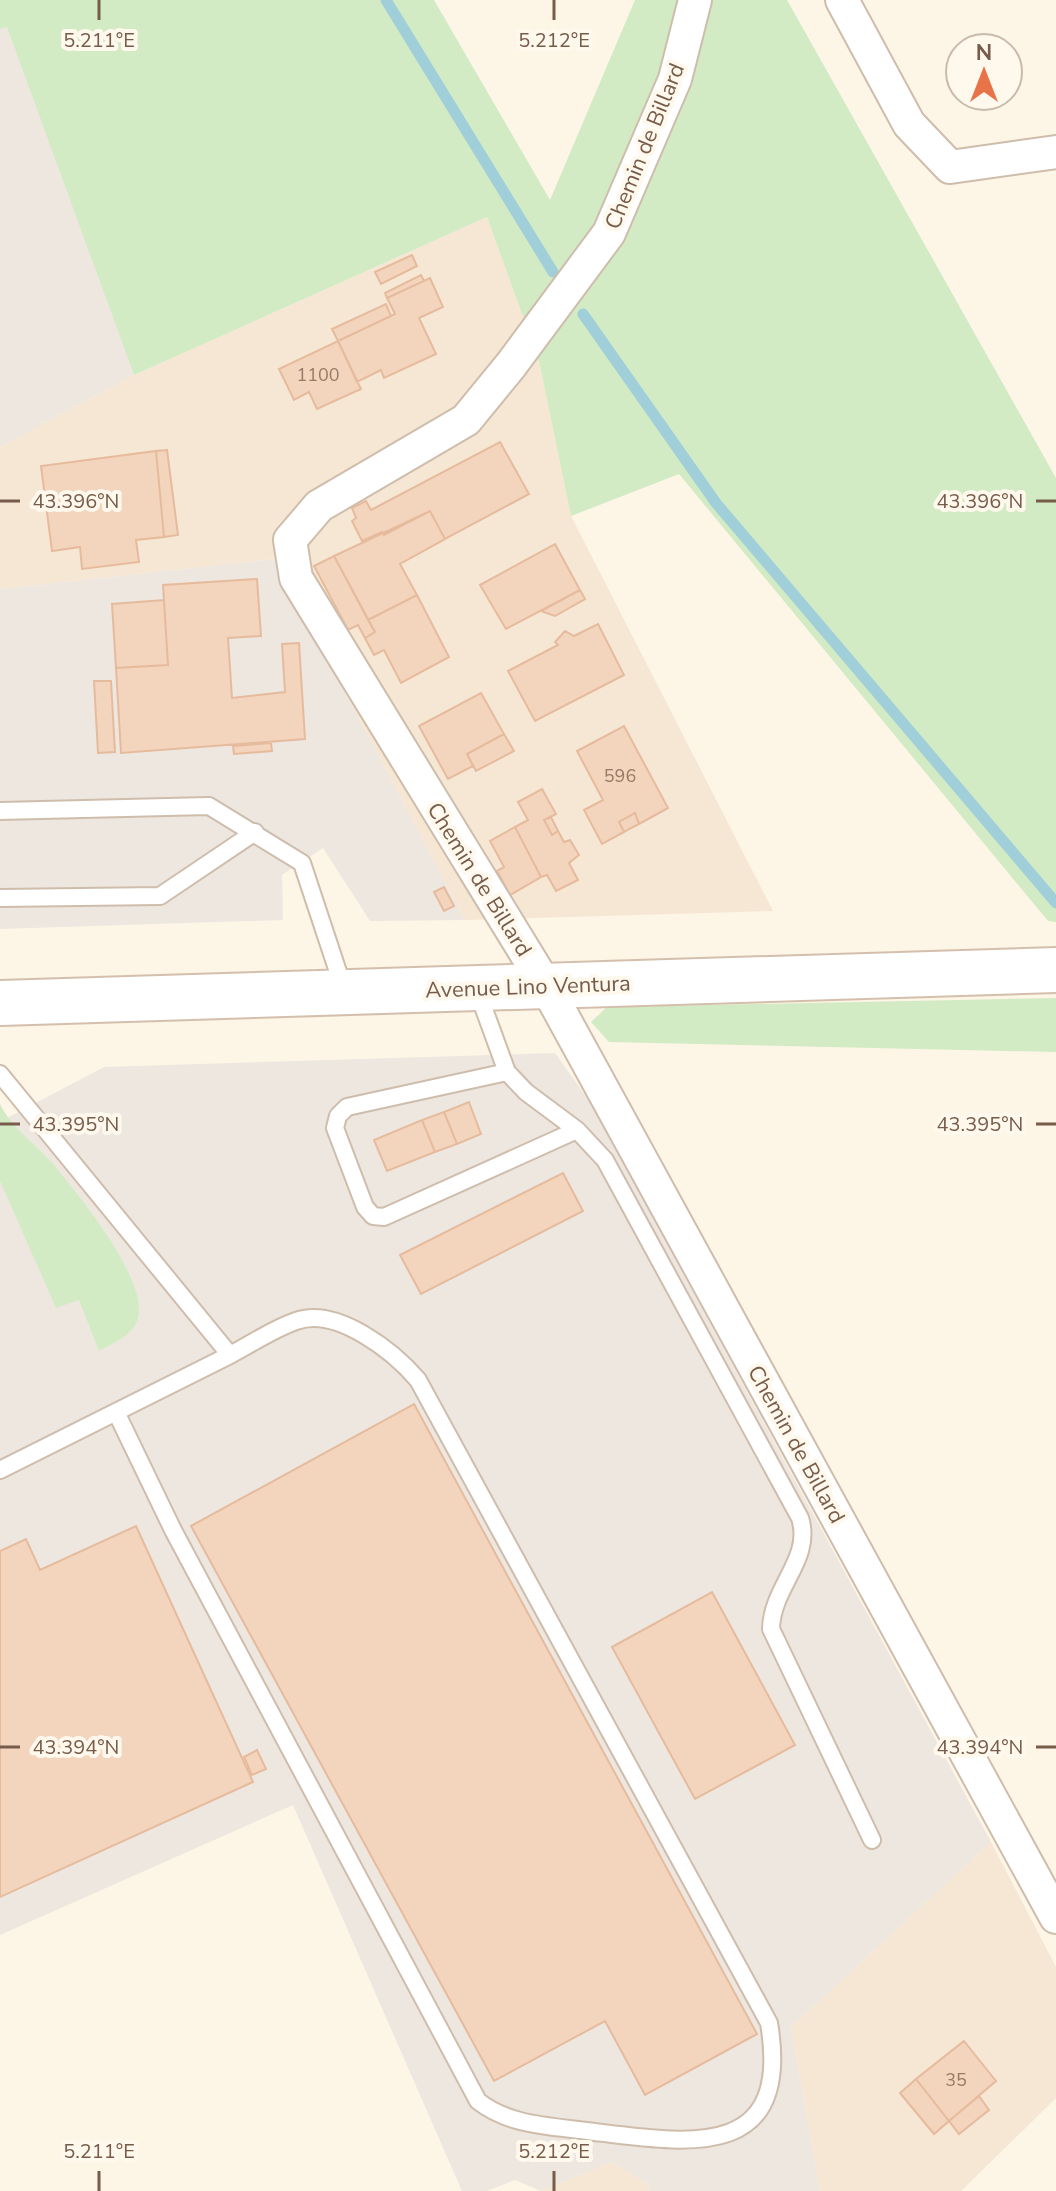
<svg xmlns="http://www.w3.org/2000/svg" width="1056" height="2191" font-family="'Nunito Sans',sans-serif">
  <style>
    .residential { fill: #f5e7d4 }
    .industrial { fill: #ede7e0 }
    .green { fill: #d2ebc4 }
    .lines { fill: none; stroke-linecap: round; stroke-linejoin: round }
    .stream { stroke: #a0ced9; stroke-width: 11 }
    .building { fill: #f3d4bd; stroke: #e6bb9d; stroke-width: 2 }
    .service-casing { stroke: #cfbdac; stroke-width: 20 }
    .minor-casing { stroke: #cfbdac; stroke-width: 36 }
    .secondary-casing { stroke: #d4bfac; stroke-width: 48 }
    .service { stroke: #fff; stroke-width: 16 }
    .minor { stroke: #fff; stroke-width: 32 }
    .secondary { stroke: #fff; stroke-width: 44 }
    .ticks { fill: none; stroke: #775c4a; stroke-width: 3 }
    .labels { text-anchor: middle; stroke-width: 8; stroke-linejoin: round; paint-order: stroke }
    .number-label { font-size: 18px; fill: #967a67 }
    .street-label { font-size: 22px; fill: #775c4a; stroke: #fff8ed }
    .ticks-label { font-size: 20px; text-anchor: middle; fill: #775c4a; stroke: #fff8ed; stroke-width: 8; stroke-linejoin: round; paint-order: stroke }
  </style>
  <rect width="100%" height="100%" fill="#fdf5e6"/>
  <!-- residential -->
  <path class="residential" d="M487,217l52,144 32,155 202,395 -308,9 -190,-361 -275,30v-142l134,-72z
    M991,1842l65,125v131l-95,93h-141l-29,-164z
    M612,2162l35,21 3,8h-109z"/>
  <!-- industrial -->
  <path class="industrial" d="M0,0l134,375 -134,72z
    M275,559l190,361 -95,1 -47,-73 -41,27 1,45 -283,9v-340z
    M555,1053l35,49 401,740 -200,185 29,164h-170l-3,-8 -35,-21 -71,29 -26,-11 -28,11h-25l-169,-386 -293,130v-831l7,14 97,-51z"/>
  <!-- green -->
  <path class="green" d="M0,0h434l116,200 85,-200h152l269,478v444l-8,-1 -369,-447 -108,42 -32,-155 -52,-144 -353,158 -127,-348 -7,2z
    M1056,998v54l-447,-10 -18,-20 16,-15z
    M0,1104c12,25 35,39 53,60 24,29 99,119 84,157 -5,15 -26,23 -38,30l-20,-51 -23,8 -56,-127z"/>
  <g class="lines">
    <!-- stream -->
    <path class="stream" d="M386,0l167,272
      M583,314l133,189 340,400"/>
  </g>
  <!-- building -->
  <path class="building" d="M412,255l5,11 -36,18 -6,-12z
    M421,275l3,6 -37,17 -2,-5z
    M430,278l13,29 -24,11 17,36 -52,24 -3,-8 -24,12 -19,-41 57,-27 -8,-16z
    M386,304l5,12 -53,25 -6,-12z
    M338,341l23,48 -44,20 -8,-17 -15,8 -15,-31z
    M500,442l29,52 -84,45 -15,-28 -46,24 -2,-3 -20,9 -10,-20 4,-3 -4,-10 14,-7 5,9z
    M167,450l11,85 -14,2 -8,-86z
    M156,451l8,86 -28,3 3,22 -57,7 -2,-22 -28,4 -11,-85z
    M430,511l15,28 -45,25 17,31 -49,25 -34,-64z
    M555,544l25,46 -74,39 -26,-44z
    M334,556l41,76 -10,6 -7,-13 -10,5 -34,-64z
    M257,579l4,57 -33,2 4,60 53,-6 -3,-48 17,-1 6,96 -184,14 -5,-85 52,-3 -5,-80z
    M580,590l5,9 -30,17 -14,-5z
    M417,595l32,62 -48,26 -17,-33 -10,5 -9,-17 10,-6 -7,-12z
    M164,600l4,65 -52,3 -4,-64z
    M598,624l26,51 -89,46 -27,-50 50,-26 -3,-3 10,-11 9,5z
    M94,681h17l4,71 -17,1z
    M481,693l23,41 -37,20 6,12 -25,13 -29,-53z
    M624,726l44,82 -29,16 -4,-11 -16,9 5,10 -22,12 -18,-34 19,-10 -26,-49z
    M504,734l10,17 -38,20 -9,-17z
    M271,743l1,8 -38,3 -1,-8z
    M542,789l14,25 -12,6 8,15 6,-4 6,11 6,-2 9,15 -10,8 9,17 -22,11 -9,-16 -6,2 -26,-50 13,-7 -10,-18z
    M635,813l4,11 -15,8 -5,-10z
    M551,817l7,14 -6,4 -8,-15z
    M515,827l26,50 -31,18 -13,-24 7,-4 -14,-26z
    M444,887l10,19 -10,5 -10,-19z
    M469,1102l12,32 -24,10 -13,-32z
    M444,1112l13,32 -22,8 -13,-32z
    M422,1120l13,32 -48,19 -13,-31z
    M563,1173l20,38 -162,83 -21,-39z
    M414,1404l343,630 -112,61 -40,-74 -111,60 -303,-555z
    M136,1526l117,256 -253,115v-346l26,-12 14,31z
    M712,1592l83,153 -100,54 -83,-152z
    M257,1750l9,19 -14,6 -8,-18z
    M964,2041l32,40 -47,40 -33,-42z
    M916,2079l33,42 -15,13 -34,-41z
    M979,2096l10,14 -30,24 -10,-13z"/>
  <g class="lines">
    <defs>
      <path id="service" d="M0,811l209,-5 93,57 42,127
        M0,898l160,-2 95,-64
        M477,990l30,82 19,20 51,38 -193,87 -11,-1 -8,-9 -30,-79 3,-12 9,-9 160,-35
        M0,1074l230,281 -230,115
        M577,1130l28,30 195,358c13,41 -28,68 -29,111l101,211
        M117,1414l56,116 305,571c33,26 76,25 117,31 97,12 197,28 174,-109l-351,-643c-24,-28 -81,-74 -122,-59 -23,8 -45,23 -66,34"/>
      <path id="minor" d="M695,0l-20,79 -66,154 -98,132 -45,55 -147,86 -29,34 6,38 250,408 510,931
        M842,0l67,124 41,43 106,-15"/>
      <path id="secondary" d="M0,1003l1056,-33"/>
    </defs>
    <!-- service casing -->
    <use href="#service" class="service-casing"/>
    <!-- minor casing -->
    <use href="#minor" class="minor-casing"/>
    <!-- secondary casing -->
    <use href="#secondary" class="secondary-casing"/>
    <!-- service -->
    <use href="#service" class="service"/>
    <!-- minor -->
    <use href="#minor" class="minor"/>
    <!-- secondary -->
    <use href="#secondary" class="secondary"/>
  </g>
  <!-- ticks -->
  <path class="ticks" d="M99,0v20M554,0v20M0,501h20M1036,501h20M0,1124h20M1036,1124h20M0,1747h20M1036,1747h20M99,2171v20M554,2171v20"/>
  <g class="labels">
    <!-- number labels -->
    <g class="number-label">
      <text x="318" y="381">1100</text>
      <text x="620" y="782">596</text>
      <text x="956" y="2086">35</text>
    </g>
    <!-- street labels -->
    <g class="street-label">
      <text transform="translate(644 146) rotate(-68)" y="8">Chemin de Billard</text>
      <text transform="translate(480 879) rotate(58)" y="8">Chemin de Billard</text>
      <text transform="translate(528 986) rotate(-2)" y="8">Avenue Lino Ventura</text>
      <text transform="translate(797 1444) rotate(61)" y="8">Chemin de Billard</text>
    </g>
  </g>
  <g class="ticks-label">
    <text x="99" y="47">5.211°E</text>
    <text x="554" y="47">5.212°E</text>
    <text x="76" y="508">43.396°N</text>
    <text x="980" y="508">43.396°N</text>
    <text x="76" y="1131">43.395°N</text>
    <text x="980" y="1131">43.395°N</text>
    <text x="76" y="1754">43.394°N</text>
    <text x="980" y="1754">43.394°N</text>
    <text x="99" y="2158">5.211°E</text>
    <text x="554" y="2158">5.212°E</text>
  </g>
  <!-- north arrow -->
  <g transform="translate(984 72)"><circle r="38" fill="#fff8ed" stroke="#c9baac" stroke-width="2"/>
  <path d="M0-6L14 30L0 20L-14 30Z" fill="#e87349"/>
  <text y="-12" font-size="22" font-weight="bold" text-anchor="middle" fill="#775c4a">N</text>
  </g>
</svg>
